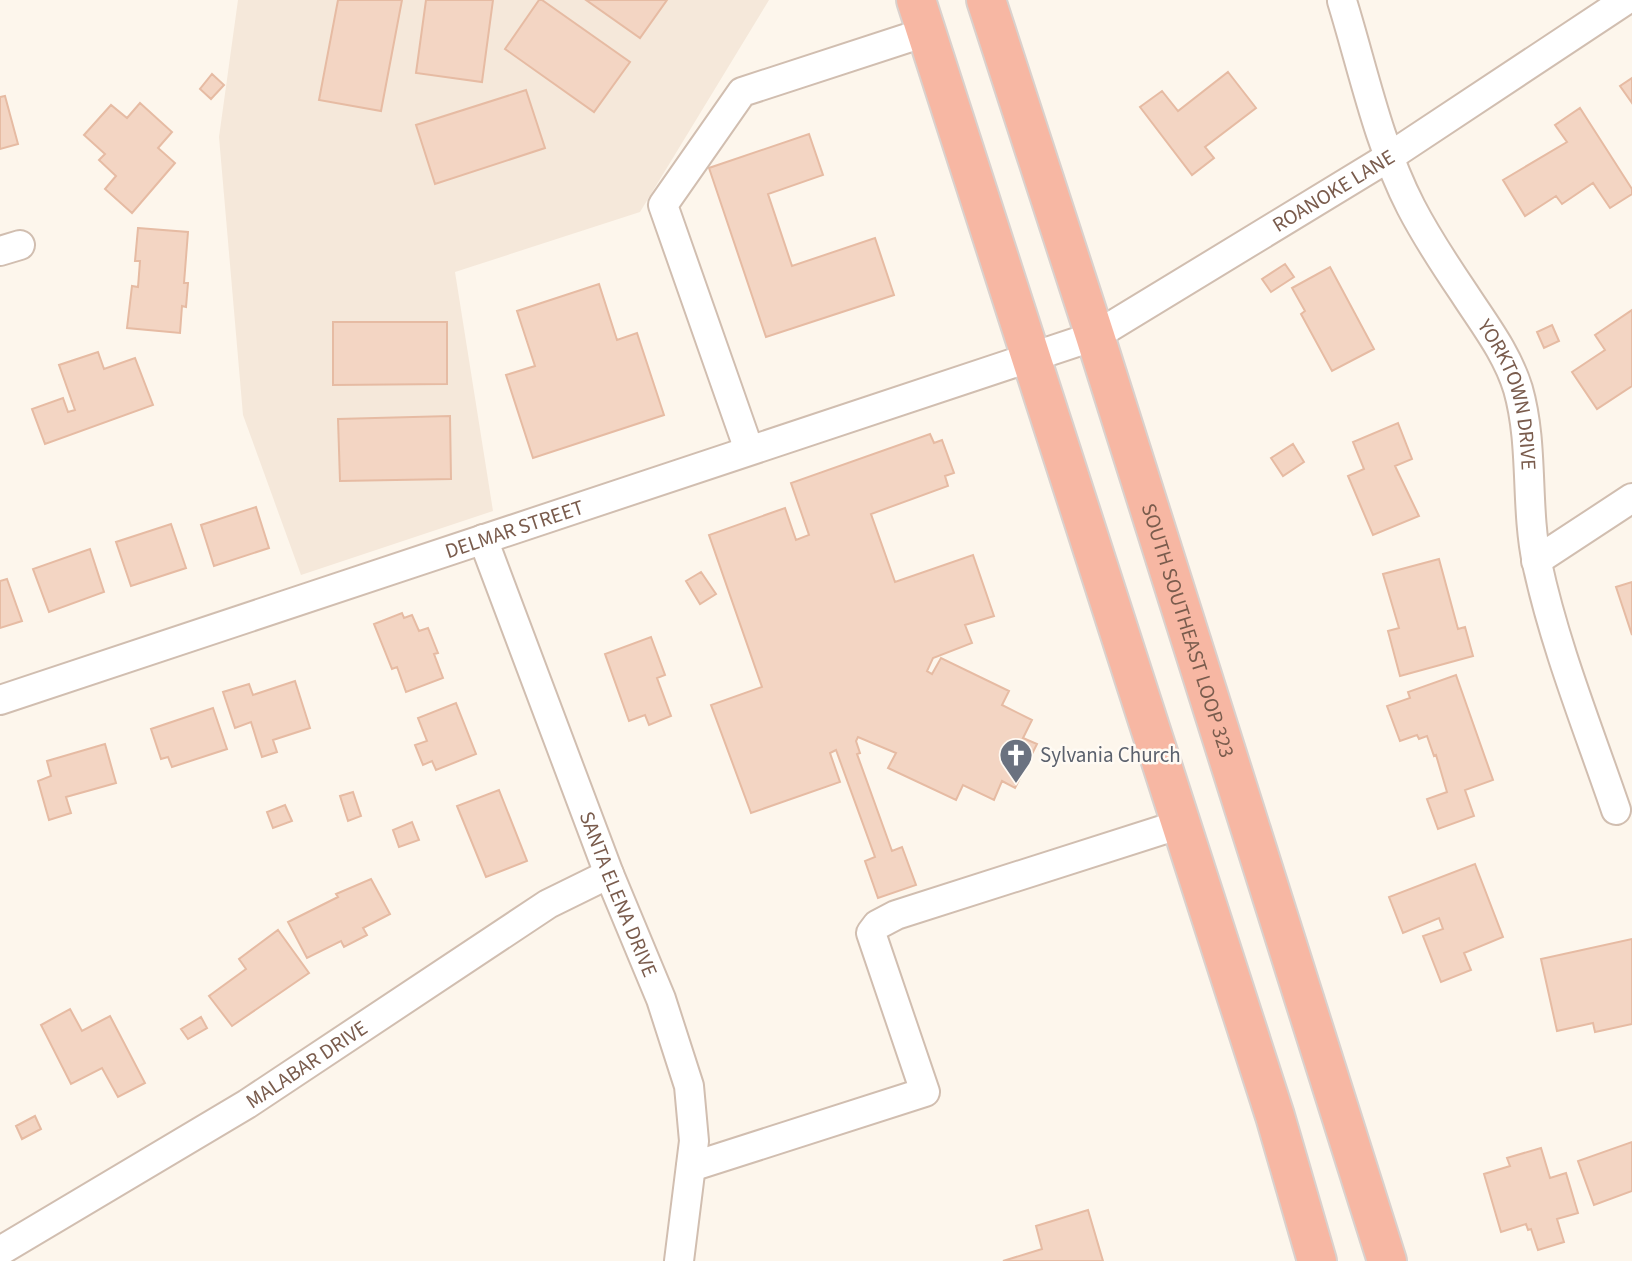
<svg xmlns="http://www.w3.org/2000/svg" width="1632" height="1261" font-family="'Source Sans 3',sans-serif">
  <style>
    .residential { fill: #f5e8da }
    .building { fill: #f3d5c3; stroke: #e6bba3; stroke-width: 2 }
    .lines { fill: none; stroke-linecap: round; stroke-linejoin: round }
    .minor-casing { stroke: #d1beb0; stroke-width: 32 }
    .highway-casing { stroke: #dad1cd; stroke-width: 42 }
    .minor { stroke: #fff; stroke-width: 28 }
    .highway { stroke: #f7b7a3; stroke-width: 38 }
    .labels { text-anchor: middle; stroke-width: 5; stroke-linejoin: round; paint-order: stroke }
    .street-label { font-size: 21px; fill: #7a5c4d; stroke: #fffaf3 }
    .worship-label { font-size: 21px; fill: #5b616d; stroke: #fffaf3; text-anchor: start }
  </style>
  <rect width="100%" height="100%" fill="#fdf6ec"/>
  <!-- residential -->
  <path class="residential" d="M238,0h531l-129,212 -185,60 38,239 -192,64 -58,-160 -24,-278z"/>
  <!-- building -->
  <path class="building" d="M338,0h64l-21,111 -62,-11z
    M426,0h67l-11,82 -66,-9z
    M539,0h3l88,62 -36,50 -89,-63z
    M586,0h81l-27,38z
    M1228,72l28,36 -51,39 9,11 -22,17 -52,-68 22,-16 16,20z
    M212,74l12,11 -13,14 -11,-10z
    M1632,78v25l-12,-17z
    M526,90l19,58 -110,36 -19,-59z
    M5,96l13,48 -18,5v-52z
    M140,103l32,29 -14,16 17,15 -43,50 -27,-24 11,-13 -17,-16 6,-6 -21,-19 27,-30 16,13z
    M1580,108l52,81v5l-22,14 -17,-25 -31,21 -6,-8 -31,20 -22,-36 64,-38 -12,-17z
    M809,134l14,41 -55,19 24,72 83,-28 19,57 -128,42 -57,-169z
    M138,228l50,4 -4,51h4l-2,24 -4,-1 -2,27 -53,-5 5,-42 6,1 2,-26h-5z
    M1285,264l9,13 -23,15 -9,-13z
    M1330,267l44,82 -42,22 -31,-57 4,-3 -13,-23z
    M599,284l18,56 20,-7 27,82 -131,43 -27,-83 29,-9 -18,-55z
    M1632,310v76l-35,23 -25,-37 33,-22 -10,-15z
    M333,322h114v62l-114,1z
    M1552,325l7,16 -15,7 -7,-16z
    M98,352l6,17 31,-11 18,47 -108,39 -13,-35 31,-11 5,14 7,-2 -16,-45z
    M450,416l1,63 -111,2 -2,-62z
    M1398,423l14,36 -17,7 24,50 -46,19 -25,-59 16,-7 -11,-27z
    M930,434l4,9 8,-3 12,33 -9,3 3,10 -77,28 24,68 78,-27 21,61 -29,9 7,18 -39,15 -6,13 5,3 9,-16 68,33 -7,14 30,15 -9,18 14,6 -22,44 -13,-7 -8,19 -31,-15 -7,15 -68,-32 8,-15 -38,-16 -2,4 4,12 -3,1 35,97 10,-4 14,38 -38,13 -13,-37 10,-4 -39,-107 -6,3 10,29 -89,31 -40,-108 51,-18 -53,-152 76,-27 11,32 13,-5 -18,-52z
    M1293,444l11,18 -21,14 -12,-18z
    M256,507l13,41 -55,18 -13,-41z
    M171,524l15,44 -55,18 -15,-44z
    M90,549l14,43 -55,20 -16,-43z
    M1439,559l19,70 7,-2 8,29 -73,20 -12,-45 11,-3 -16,-54z
    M701,572l15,22 -16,10 -14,-23z
    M7,579l15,42 -22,7v-47z
    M1632,582v53l-16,-48z
    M402,613l2,5 8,-3 7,16 9,-3 10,25 -4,1 9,24 -37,14 -9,-25 -5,2 -18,-45z
    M651,637l14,38 -8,3 14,38 -22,9 -4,-10 -16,6 -24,-67z
    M1456,675l37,105 -28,10 9,26 -36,13 -11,-30 20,-7 -11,-37 -2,1 -7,-20 -8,3 -2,-4 -17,6 -13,-35 23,-8 -2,-6z
    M295,681l15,47 -37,12 4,12 -15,5 -11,-35 -16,6 -12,-36 26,-8 4,11z
    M456,703l20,51 -40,16 -4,-9 -9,4 -8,-20 12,-4 -9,-23z
    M213,708l14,41 -55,18 -4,-10 -7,2 -10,-30z
    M105,744l11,39 -50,14 5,16 -22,7 -11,-39 13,-5 -4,-15z
    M499,790l28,71 -41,16 -29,-71z
    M353,792l8,24 -13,5 -8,-25z
    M285,805l7,16 -19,7 -6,-16z
    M412,822l7,18 -20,7 -6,-17z
    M1475,864l28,73 -39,16 7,17 -30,12 -18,-46 20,-7 -4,-11 -36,15 -14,-36z
    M371,879l19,35 -27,14 4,7 -23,12 -3,-6 -34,17 -19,-36 50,-25 -2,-3z
    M278,930l31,43 -77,53 -23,-30 37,-27 -7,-10z
    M1632,939v85l-37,8 -2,-9 -36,8 -16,-72z
    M70,1009l12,22 28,-15 35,67 -27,14 -16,-29 -31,16 -30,-59z
    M201,1017l6,11 -19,11 -7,-10z
    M35,1116l6,13 -19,10 -6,-13z
    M1632,1142v49l-38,14 -16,-44z
    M1541,1148l9,30 16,-5 12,40 -21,6 7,23 -26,8 -7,-21 -3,1 -2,-6 -25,8 -17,-58 26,-8 -3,-8z
    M1088,1210l15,51h-100l39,-12 -6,-23z"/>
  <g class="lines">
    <defs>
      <g id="minor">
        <path id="s1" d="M1342,1c21,68 36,142 69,206 15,29 34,58 53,86 20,31 43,60 54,96 16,56 7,117 19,174 18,84 51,165 79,247"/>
        <path d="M0,251l20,-6"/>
        <path d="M749,450l-86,-245 79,-113 184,-60"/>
        <path id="s2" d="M483,539l126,335 52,125 28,87 5,55 -15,120"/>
        <path d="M1536,561l96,-63"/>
        <path id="s3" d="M0,700l1095,-364 294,-179 237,-157"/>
        <path d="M691,1167l234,-75 -54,-159 6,-8 19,-10 285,-91"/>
        <path id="s4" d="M0,1251l247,-147 301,-200 61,-30"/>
      </g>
      <g id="highway">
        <path d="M916,0l359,1116 42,145"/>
        <path id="s5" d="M986,0l109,336 292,925"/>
      </g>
    </defs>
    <!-- minor casing -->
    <use href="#minor" class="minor-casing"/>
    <!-- highway casing -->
    <use href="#highway" class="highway-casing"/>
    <!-- minor -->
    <use href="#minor" class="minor"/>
    <!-- highway -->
    <use href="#highway" class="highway"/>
  </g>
  <!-- icons -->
  <defs>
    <symbol id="church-pin" viewBox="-11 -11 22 30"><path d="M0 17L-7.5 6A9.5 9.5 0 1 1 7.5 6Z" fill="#6b7280" stroke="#fffaf3"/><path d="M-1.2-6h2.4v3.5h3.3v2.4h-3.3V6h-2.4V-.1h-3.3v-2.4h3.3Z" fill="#fff"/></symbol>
  </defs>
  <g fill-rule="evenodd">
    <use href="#church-pin" x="997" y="736" width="38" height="52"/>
  </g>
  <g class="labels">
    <!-- street labels -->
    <g class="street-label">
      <text dy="7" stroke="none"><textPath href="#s3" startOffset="1433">ROANOKE LANE</textPath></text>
      <text dy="7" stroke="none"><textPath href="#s1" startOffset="432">YORKTOWN DRIVE</textPath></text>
      <text dy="7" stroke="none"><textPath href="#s3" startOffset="542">DELMAR STREET</textPath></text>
      <text dy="7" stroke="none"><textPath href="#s5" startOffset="662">SOUTH SOUTHEAST LOOP 323</textPath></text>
      <text dy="7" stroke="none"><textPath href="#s2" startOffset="380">SANTA ELENA DRIVE</textPath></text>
      <text dy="7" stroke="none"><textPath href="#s4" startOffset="359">MALABAR DRIVE</textPath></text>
    </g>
    <!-- worship labels -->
    <g class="worship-label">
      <text x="1040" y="762">Sylvania Church</text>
    </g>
  </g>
</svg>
